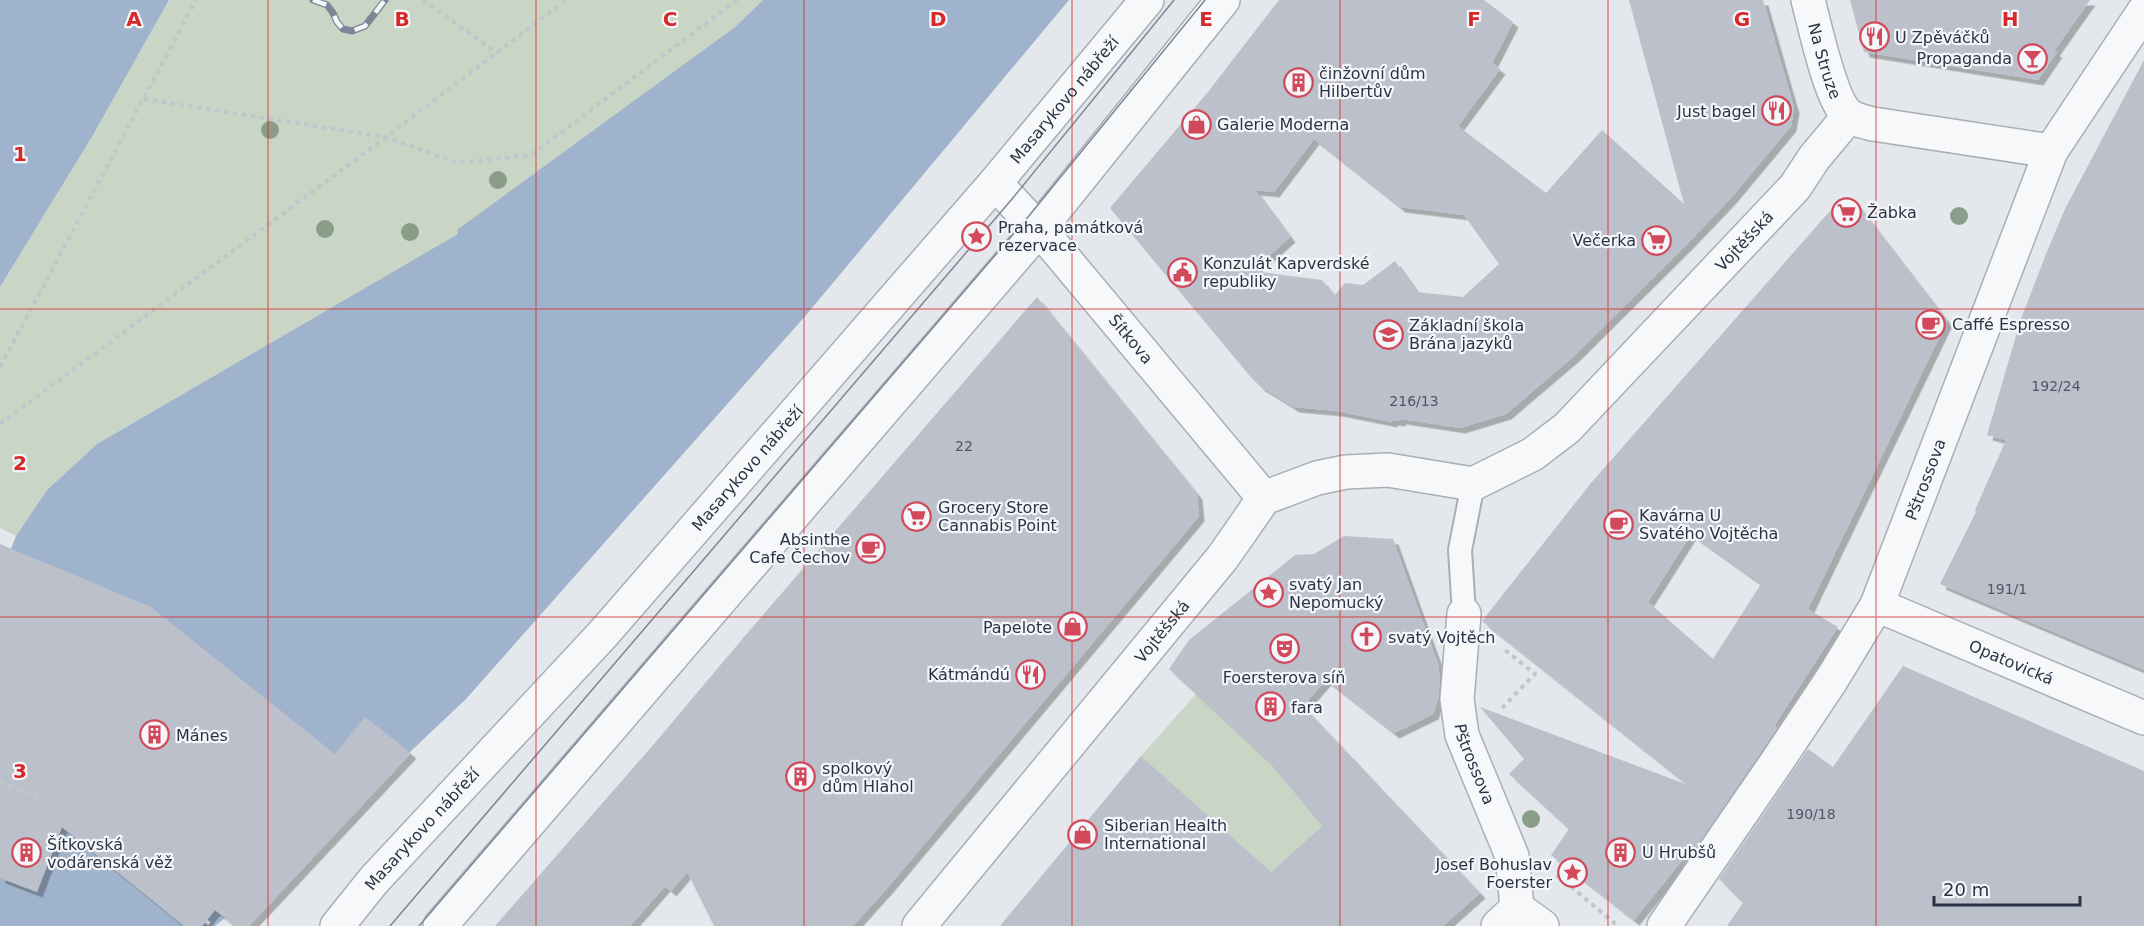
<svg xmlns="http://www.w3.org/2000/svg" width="2144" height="926" font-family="'DejaVu Sans',sans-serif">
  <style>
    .green { fill: #c9d6c5 }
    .water { fill: #9fb4cc }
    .building { fill: #bbc0ca; fill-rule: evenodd; filter: url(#shadow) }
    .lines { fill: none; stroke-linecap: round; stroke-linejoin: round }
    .lane-casing { stroke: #a9aeb7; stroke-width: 26 }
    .street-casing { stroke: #a9aeb7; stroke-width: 36 }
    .path { stroke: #c2c5cb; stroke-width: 4; stroke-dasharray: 4.5 4.5; stroke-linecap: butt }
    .lane { stroke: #f7f8fa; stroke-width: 22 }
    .street { stroke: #f7f8fa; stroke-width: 33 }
    .tram { stroke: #7d8696; stroke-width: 1.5 }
    .rail-casing { stroke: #7d8696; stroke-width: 7 }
    .rail { stroke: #f4f6f9; stroke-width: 4.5; stroke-dasharray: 14; stroke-linecap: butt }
    .tree { fill: #899d89 }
    .grid { fill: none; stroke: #d62828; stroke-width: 1.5; stroke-opacity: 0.55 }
    .labels { text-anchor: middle; stroke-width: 4.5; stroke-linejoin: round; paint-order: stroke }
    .number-label { font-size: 14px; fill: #4f5766 }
    .poi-label { font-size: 16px; fill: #2b3445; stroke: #f4f6f9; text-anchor: start }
    .street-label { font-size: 16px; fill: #2b3445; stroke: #f4f6f9 }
    .grid-label { font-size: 20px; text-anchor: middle; font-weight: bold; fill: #d62828; stroke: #f4f6f9; stroke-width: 4.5; stroke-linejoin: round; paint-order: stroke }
  </style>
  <defs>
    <filter id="shadow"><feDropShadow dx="5.5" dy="5.5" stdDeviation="0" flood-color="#0004"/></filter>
  </defs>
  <rect width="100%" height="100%" fill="#e4e7ec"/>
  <!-- green -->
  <path class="green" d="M169,0h594l-28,27 -278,204 2,3 -362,210 -50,46 -31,46 -16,-8v-241l93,-152z
    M1196,694l72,67 35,42 51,-44 19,21 -102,92 -130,-116z"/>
  <!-- water -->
  <path class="water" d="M0,0h169l-76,135 -93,152z
    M763,0h306l-262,314 -341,385 -109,103 -127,112 -15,12h-215v-349l16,-41 31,-46 50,-46 361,-210 -1,-4 278,-203z"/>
  <!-- building -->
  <path class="building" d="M1279,0h205l29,22 -21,41 8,6 -42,57 88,67 56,-63 82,74 -55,-204h134l31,108 -3,18 -60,72 -42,44 -115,114 -68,58 -46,14 -59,-9 -1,2 -8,-1v2l-55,-11 -43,-4 -34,-21 -11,-11 -139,-167 98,-116zM1314,139l86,68 64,8 35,49 -36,33 -46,-5 -22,-31 -32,24 -18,-2 -11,13 -12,-16 -70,-9 38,-34 -35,-47 19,2z
    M1850,0h240l-36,51 3,1 -19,28 -174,-28z
    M2144,60v610l-204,-86 36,-72 -1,-2 31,-70 -19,-5 34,-116 25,-65 19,-45z
    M1837,203h19l91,118 -139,288 30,18 -64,99 3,2 -84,123 -2,-2 -57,71 -83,-65 18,-26 -60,-55 15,-15 -44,-52 208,78 -206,-164 109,-138zM1691,534l70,50 -48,75 -65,-57z
    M1037,297l160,197 2,22 -310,370 -36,40h-139l-27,-54 -16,19 -6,-5 -35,40h-135l159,-182 90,-107z
    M1344,536l49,3 45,125 2,16 -2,19 -5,15 -39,19 -68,-53 -23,26 177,187 -37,33h-443l141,-170 130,116 51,-46 -54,-65 -99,-92 20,-29 106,-85 19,-1z
    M0,544l151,63 184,147 30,-37 46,36 -162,173h-14l-20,-16 -13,16h-18l-122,-99 -25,65 -37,-14z
    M1903,666l241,105v155h-417l16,-23 -24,-24 89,-130 25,18z"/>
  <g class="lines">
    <defs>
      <path id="lane" d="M1464,614l-4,-64 13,-66"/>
      <g id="street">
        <path id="s1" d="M1808,0c7,26 22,98 39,114 7,6 18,8 26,10l178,27"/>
        <path id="s2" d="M995,183l57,61 212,254"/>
        <path id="s3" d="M1877,605l267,113"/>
        <path id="s4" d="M1464,614l-7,85 5,36 50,121 5,52 -19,18"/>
        <path d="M1517,908l25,18"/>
        <path id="s5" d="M337,926l37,-46 229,-246 392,-451 152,-183"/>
        <path d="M440,926l599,-697 184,-229"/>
        <path id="s6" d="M919,926l304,-369 41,-59 53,-20 29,-6 42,-2 85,14 60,-30 34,-26 228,-241 19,-29 35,-42"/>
        <path id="s7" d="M1664,926l112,-163 56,-84 45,-74 174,-454 93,-140"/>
      </g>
    </defs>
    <!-- lane casing -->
    <use href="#lane" class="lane-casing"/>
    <!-- street casing -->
    <use href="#street" class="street-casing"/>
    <!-- path -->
    <path class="path" d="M423,0l74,53
      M144,99l242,38 71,26 74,-8 206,-155
      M0,367l196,-367
      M0,424l386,-287 180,-137
      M1502,708l33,-34 -30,-24
      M0,782l45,19
      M1557,875l61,51
      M206,921l6,5"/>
    <!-- lane -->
    <use href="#lane" class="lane"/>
    <!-- street -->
    <use href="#street" class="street"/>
    <!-- tram -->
    <path class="tram" d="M390,926l622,-727 162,-199
      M419,926l609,-709 177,-217"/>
    <defs>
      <path id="rail" d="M313,0l14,5 6,8 4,9 6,7 9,2 13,-5 20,-26"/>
    </defs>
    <!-- rail casing -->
    <use href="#rail" class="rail-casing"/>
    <!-- rail -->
    <use href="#rail" class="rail"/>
  </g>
  <!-- trees -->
  <g class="tree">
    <circle cx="270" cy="130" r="9"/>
    <circle cx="498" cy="180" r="9"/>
    <circle cx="1959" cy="216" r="9"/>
    <circle cx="325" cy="229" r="9"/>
    <circle cx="410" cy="232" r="9"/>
    <circle cx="1531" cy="819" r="9"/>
  </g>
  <!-- grid -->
  <path class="grid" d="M268,0v926M536,0v926M804,0v926M1072,0v926M1340,0v926M1608,0v926M1876,0v926M0,309h2144M0,617h2144"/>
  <!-- icons -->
  <defs>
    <symbol id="restaurant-ring" viewBox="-11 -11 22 22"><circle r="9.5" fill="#f4f6f9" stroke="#d1495b" stroke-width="1.5"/><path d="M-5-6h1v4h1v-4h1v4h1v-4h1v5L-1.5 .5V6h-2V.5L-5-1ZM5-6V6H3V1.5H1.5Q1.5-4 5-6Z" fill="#d1495b"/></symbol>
    <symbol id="bar-ring" viewBox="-11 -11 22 22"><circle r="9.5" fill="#f4f6f9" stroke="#d1495b" stroke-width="1.5"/><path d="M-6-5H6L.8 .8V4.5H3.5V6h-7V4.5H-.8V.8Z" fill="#d1495b"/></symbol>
    <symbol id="building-ring" viewBox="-11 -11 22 22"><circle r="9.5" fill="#f4f6f9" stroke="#d1495b" stroke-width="1.5"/><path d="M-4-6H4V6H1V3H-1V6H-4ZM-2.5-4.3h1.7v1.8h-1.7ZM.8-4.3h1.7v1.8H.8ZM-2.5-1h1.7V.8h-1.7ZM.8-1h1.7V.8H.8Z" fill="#d1495b"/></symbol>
    <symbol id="shop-ring" viewBox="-11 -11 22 22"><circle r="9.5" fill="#f4f6f9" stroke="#d1495b" stroke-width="1.5"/><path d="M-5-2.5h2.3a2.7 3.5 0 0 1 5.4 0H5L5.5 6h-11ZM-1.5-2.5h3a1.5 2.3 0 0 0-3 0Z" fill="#d1495b"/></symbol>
    <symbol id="supermarket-ring" viewBox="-11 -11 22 22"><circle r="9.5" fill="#f4f6f9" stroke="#d1495b" stroke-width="1.5"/><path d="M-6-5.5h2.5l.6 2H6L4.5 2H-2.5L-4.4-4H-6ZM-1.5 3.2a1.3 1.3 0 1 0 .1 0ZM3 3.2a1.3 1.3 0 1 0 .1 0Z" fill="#d1495b"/></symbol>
    <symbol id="sight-ring" viewBox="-11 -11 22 22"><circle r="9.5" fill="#f4f6f9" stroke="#d1495b" stroke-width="1.5"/><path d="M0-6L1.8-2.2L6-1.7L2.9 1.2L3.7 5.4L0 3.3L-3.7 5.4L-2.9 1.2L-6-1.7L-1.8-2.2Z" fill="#d1495b"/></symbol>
    <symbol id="civic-ring" viewBox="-11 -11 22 22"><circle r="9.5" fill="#f4f6f9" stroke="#d1495b" stroke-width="1.5"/><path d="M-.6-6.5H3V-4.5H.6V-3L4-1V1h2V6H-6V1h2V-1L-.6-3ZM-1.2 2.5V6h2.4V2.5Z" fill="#d1495b"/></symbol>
    <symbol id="cafe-ring" viewBox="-11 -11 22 22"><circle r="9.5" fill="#f4f6f9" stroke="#d1495b" stroke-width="1.5"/><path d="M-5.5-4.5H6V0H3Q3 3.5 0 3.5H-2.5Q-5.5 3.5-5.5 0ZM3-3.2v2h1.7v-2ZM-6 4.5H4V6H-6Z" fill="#d1495b"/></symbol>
    <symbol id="school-ring" viewBox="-11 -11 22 22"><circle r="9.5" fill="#f4f6f9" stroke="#d1495b" stroke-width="1.5"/><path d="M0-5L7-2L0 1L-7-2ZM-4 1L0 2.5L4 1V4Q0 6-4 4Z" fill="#d1495b"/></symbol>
    <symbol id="church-ring" viewBox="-11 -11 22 22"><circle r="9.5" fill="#f4f6f9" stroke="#d1495b" stroke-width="1.5"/><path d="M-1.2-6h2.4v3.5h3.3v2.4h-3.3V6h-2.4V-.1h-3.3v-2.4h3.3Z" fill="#d1495b"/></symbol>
    <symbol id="theatre-ring" viewBox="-11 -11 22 22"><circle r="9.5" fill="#f4f6f9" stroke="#d1495b" stroke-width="1.5"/><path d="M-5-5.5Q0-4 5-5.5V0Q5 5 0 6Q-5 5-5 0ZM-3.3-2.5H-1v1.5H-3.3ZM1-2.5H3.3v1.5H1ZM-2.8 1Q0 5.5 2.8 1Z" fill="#d1495b"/></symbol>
  </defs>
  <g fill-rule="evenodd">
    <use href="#restaurant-ring" x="1858" y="20" width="33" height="33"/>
    <use href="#bar-ring" x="2016" y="42" width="33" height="33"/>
    <use href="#building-ring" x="1282" y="66" width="33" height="33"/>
    <use href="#restaurant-ring" x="1760" y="94" width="33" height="33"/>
    <use href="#shop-ring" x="1180" y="108" width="33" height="33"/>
    <use href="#supermarket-ring" x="1830" y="196" width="33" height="33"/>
    <use href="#sight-ring" x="960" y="220" width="33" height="33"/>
    <use href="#supermarket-ring" x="1640" y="224" width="33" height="33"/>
    <use href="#civic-ring" x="1166" y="256" width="33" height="33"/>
    <use href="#cafe-ring" x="1914" y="308" width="33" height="33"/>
    <use href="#school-ring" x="1372" y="318" width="33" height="33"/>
    <use href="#supermarket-ring" x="900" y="500" width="33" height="33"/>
    <use href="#cafe-ring" x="1602" y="508" width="33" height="33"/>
    <use href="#cafe-ring" x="854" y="532" width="33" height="33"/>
    <use href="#sight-ring" x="1252" y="576" width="33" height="33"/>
    <use href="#shop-ring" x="1056" y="610" width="33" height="33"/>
    <use href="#church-ring" x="1350" y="620" width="33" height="33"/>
    <use href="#theatre-ring" x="1268" y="632" width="33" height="33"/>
    <use href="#restaurant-ring" x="1014" y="658" width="33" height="33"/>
    <use href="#building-ring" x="1254" y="690" width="33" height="33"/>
    <use href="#building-ring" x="138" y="718" width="33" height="33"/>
    <use href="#building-ring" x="784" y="760" width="33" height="33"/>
    <use href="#shop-ring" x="1066" y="818" width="33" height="33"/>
    <use href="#building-ring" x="1604" y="836" width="33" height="33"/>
    <use href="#building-ring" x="10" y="836" width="33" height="33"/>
    <use href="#sight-ring" x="1556" y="856" width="33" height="33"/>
  </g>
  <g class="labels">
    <!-- number labels -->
    <g class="number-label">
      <text x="2056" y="391">192/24</text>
      <text x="1414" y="406">216/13</text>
      <text x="964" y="451">22</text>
      <text x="2007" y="594">191/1</text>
      <text x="1811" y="819">190/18</text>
    </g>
    <!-- poi labels -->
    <g class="poi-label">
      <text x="1895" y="43">U Zpěváčků</text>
      <text x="2012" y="64" text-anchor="end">Propaganda</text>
      <text x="1319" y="79">činžovní dům<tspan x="1319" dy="18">Hilbertův</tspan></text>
      <text x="1756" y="117" text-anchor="end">Just bagel</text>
      <text x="1217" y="130">Galerie Moderna</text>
      <text x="1867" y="218">Žabka</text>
      <text x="998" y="233">Praha, památková<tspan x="998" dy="18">rezervace</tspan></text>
      <text x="1636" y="246" text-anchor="end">Večerka</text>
      <text x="1203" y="269">Konzulát Kapverdské<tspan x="1203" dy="18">republiky</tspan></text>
      <text x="1952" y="330">Caffé Espresso</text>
      <text x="1409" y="331">Základní škola<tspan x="1409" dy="18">Brána jazyků</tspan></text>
      <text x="938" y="513">Grocery Store<tspan x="938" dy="18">Cannabis Point</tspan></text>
      <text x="1639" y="521">Kavárna U<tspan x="1639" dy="18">Svatého Vojtěcha</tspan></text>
      <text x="850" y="545" text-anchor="end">Absinthe<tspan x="850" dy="18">Cafe Čechov</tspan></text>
      <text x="1289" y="590">svatý Jan<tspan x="1289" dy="18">Nepomucký</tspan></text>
      <text x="1052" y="633" text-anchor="end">Papelote</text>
      <text x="1388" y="643">svatý Vojtěch</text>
      <text x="1010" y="680" text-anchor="end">Kátmándú</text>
      <text x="1284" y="683" text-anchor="middle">Foersterova síň</text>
      <text x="1291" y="713">fara</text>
      <text x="176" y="741">Mánes</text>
      <text x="822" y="774">spolkový<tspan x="822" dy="18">dům Hlahol</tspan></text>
      <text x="1104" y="831">Siberian Health<tspan x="1104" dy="18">International</tspan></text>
      <text x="47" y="850">Šítkovská<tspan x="47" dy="18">vodárenská věž</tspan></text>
      <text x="1642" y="858">U Hrubšů</text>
      <text x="1552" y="870" text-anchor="end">Josef Bohuslav<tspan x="1552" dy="18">Foerster</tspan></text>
    </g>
    <!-- street labels -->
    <g class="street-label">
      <text dy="6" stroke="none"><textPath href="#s1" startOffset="63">Na Struze</textPath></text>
      <text dy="6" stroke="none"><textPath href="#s5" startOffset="1101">Masarykovo nábřeží</textPath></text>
      <text dy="6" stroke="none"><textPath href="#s6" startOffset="1132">Vojtěšská</textPath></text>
      <text dy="6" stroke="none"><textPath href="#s2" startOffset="207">Šítkova</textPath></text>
      <text dy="6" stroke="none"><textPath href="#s5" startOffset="615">Masarykovo nábřeží</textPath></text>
      <text dy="6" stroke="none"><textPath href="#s7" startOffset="520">Pštrossova</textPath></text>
      <text dy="6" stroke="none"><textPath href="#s6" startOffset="382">Vojtěšská</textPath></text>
      <text dy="6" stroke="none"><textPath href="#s3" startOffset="146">Opatovická</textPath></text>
      <text dy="6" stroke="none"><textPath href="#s4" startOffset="153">Pštrossova</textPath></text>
      <text dy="6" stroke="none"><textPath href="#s5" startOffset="129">Masarykovo nábřeží</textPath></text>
    </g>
  </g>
  <g class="grid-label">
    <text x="134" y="26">A</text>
    <text x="402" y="26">B</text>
    <text x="670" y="26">C</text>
    <text x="938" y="26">D</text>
    <text x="1206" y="26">E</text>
    <text x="1474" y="26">F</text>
    <text x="1742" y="26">G</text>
    <text x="2010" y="26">H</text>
    <text x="20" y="161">1</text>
    <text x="20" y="470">2</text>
    <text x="20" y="778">3</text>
  </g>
  <!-- scale -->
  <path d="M1934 896v9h146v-9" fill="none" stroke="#2b3445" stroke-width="3"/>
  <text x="1943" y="896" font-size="18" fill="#2b3445" stroke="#f4f6f9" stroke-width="4.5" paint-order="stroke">20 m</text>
</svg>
